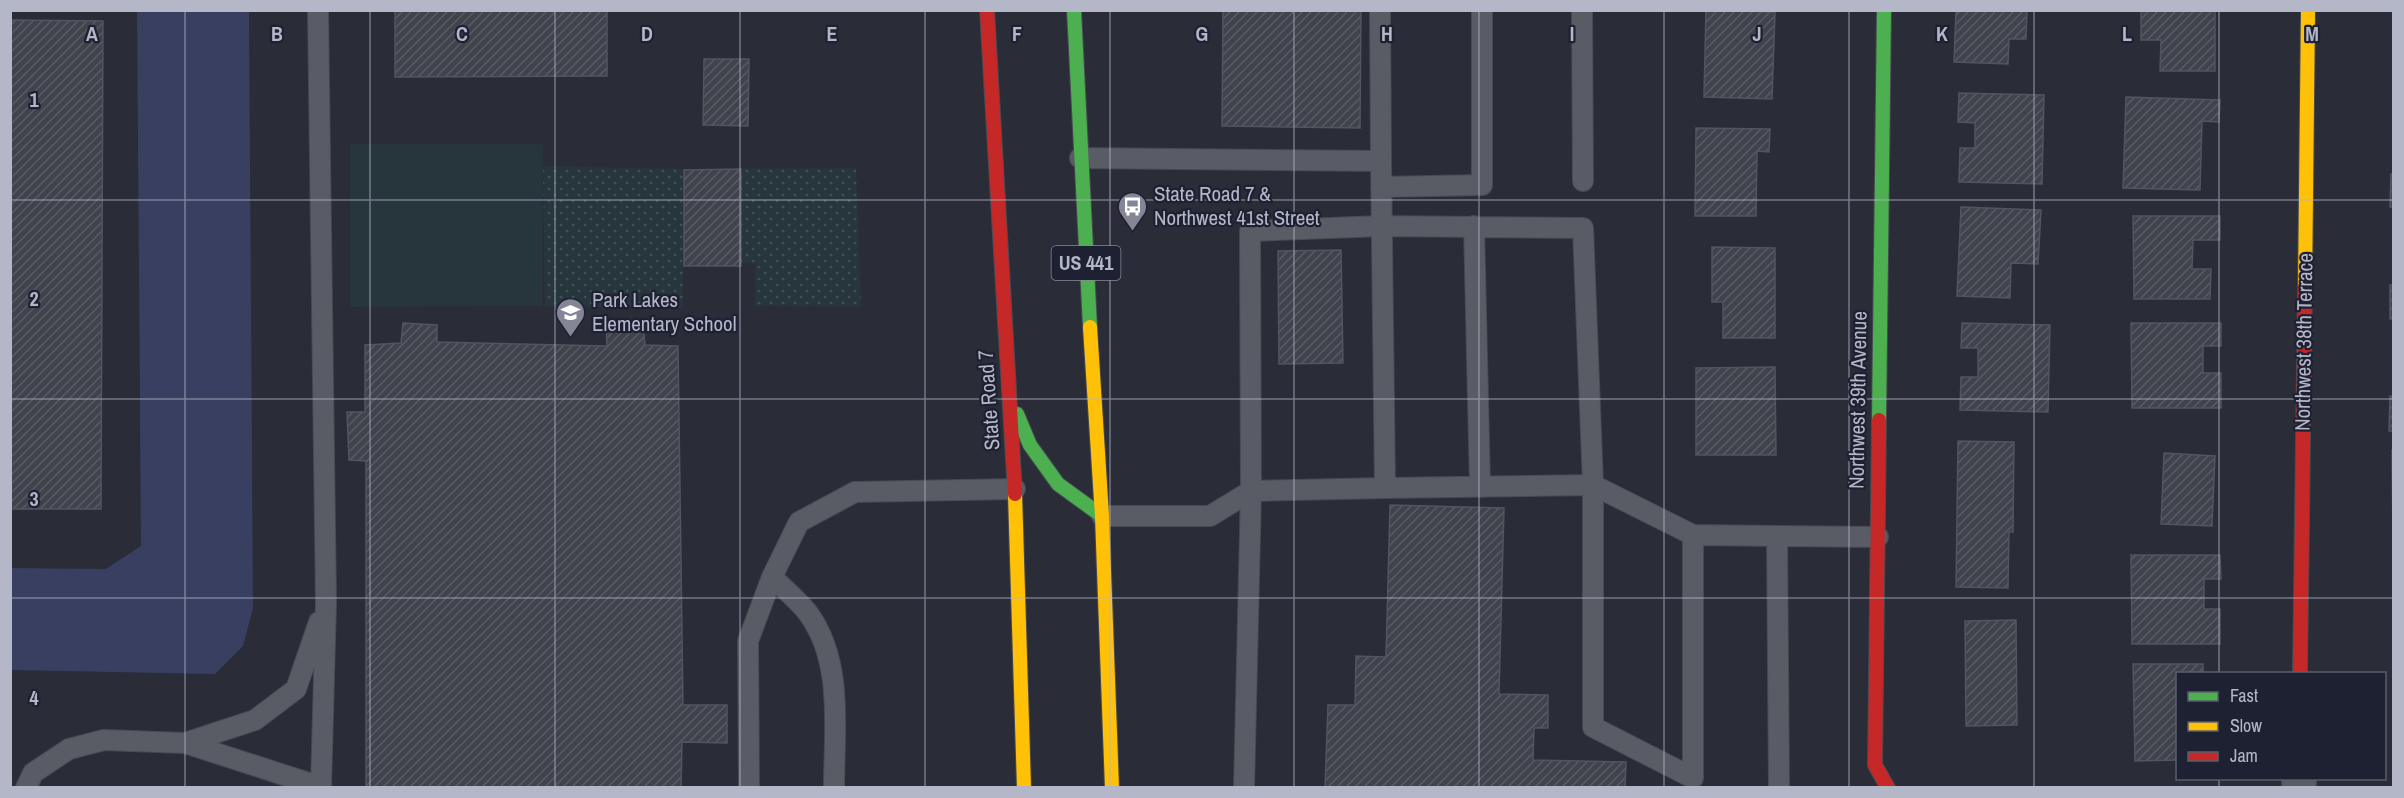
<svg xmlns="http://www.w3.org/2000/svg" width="2404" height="798" font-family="'Archivo Narrow',sans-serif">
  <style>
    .park { fill: url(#park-dots) }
    .pitch { fill: #27353d }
    .water { fill: #383f60 }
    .building { fill: url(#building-hatch); stroke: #52545f; stroke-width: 1.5 }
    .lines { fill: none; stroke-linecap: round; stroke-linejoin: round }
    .lane-casing { stroke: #484951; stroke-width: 22 }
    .street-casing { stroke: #484951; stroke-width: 36 }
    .fast-casing { stroke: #484951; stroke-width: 16 }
    .slow-casing { stroke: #484951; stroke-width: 16 }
    .jam-casing { stroke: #484951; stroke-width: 16 }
    .lane { stroke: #5a5c65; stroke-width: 20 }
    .street { stroke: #5a5c65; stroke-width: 33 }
    .fast { stroke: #4caf50; stroke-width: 14 }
    .slow { stroke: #ffc107; stroke-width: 14 }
    .jam { stroke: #c62828; stroke-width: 14 }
    .grid { fill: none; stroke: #b4b7c8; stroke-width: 1.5; stroke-opacity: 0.55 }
    .labels { text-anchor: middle; stroke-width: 4.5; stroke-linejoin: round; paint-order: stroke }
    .shield { fill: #1d2132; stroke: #878a9b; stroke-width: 1.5 }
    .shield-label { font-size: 20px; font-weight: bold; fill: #b4b7c8 }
    .poi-label { font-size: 21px; fill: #b4b7c8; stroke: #1d2132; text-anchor: start }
    .street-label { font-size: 21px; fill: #b4b7c8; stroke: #1d2132 }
    .grid-label { font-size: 20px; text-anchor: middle; font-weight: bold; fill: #b4b7c8; stroke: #1d2132; stroke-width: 4.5; stroke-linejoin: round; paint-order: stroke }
  </style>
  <defs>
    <pattern id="park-dots" width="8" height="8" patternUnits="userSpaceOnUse" patternTransform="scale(1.5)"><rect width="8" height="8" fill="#27353d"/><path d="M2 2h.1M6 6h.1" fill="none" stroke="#445058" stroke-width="1.8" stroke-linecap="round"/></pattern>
    <pattern id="building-hatch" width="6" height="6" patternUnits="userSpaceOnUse" patternTransform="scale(1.5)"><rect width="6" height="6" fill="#40424c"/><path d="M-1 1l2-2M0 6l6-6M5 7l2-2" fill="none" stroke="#595b64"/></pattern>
  </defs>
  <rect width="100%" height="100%" fill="#2a2c37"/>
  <!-- park -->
  <path class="park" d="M543,166l138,3 175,-1 5,139 -106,-1v-43l-72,-2v46h-138z"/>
  <!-- pitch -->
  <path class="pitch" d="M350,144h193l-1,162 -192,1z"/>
  <!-- water -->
  <path class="water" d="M137,11h112l4,597 -10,38 -28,28 -204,-4v-102l95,1 35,-23z"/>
  <!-- building -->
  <path class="building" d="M395,10h212v66l-212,1z
    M1223,10h138l-1,118 -138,-2z
    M1706,10l69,2 -3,87 -68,-2z
    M1956,10h71l-1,29h-17l-1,25 -54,-2z
    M2141,10h74v61h-55l1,-31h-20z
    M10,20l93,1 -2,488h-91z
    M704,59h45l-1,67 -45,-1z
    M1959,93l85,2 -2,89 -83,-2 1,-34h15v-25l-17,-1z
    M2126,97l94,3 -1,22 -17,-1 -2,69 -77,-2z
    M1696,128l74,1 -1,23 -12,-1 -1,65h-61z
    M741,169v97h-57v-96z
    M2391,174h3v33h-4z
    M1961,207l80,3 -3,54 -27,-1 -1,35 -53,-2z
    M2133,216h87v24h-27l-1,29h19l-1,30h-76z
    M1712,247l63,1v90h-52v-36h-11z
    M1341,250l2,113 -64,1 -1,-113z
    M2390,285h4v34h-4z
    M403,323l34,2v17l170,4 -1,-21 37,-2 2,22 33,1 5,359h44v38l-45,-1 -1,46h-315v-327l-17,-1 -2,-48h18v-67l36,-2z
    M1962,323l88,2 -2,87 -88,-2 1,-33h17v-29h-17z
    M2131,323h90v23h-18v27h18v35h-89z
    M1775,367l1,88h-80v-87z
    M2390,396h4v35h-5z
    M1958,441l56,1 -1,90h-4l-1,56 -52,-1z
    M2392,450h2v96h-1z
    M2164,453l51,3 -3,70 -51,-2z
    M1390,505l114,3 -5,186 49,1v33h-14l-1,32 93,2 -1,26h-300l3,-83h27l1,-49 30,1z
    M2131,555h89l1,24h-17v30h16v35h-88z
    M2016,620l1,105 -51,1 -1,-105z
    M2133,664h70v10h-25v86l-43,1z"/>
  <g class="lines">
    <defs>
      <path id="lane" d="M318,10l8,592 -5,186
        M1582,10l1,171
        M1080,158l301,3 -1,-151
        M1381,187l101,-2v-175
        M1474,226l6,261
        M1593,485l100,50v243l-100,-51z
        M1102,516h108l41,-25 134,-3 -4,-327
        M1693,535l185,2
        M1777,536l2,252
        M185,743l136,44
        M26,788l7,-15 36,-24 35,-9 81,3 70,-23 41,-31 23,-67
        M749,788l-1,-147 24,-64
        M834,788c0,-58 10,-126 -26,-175 -10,-13 -24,-24 -36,-36l27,-55 56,-30 160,-3
        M1244,788l7,-297 -1,-260 132,-5 201,2 10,257 -208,3"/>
      <path id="street" d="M2299,788v-10"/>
      <path id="fast" d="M1074,10l16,317
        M1017,414l13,31 28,39 44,32
        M1879,420l5,-410"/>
      <path id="slow" d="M2305,287l3,-277
        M1090,327l12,189 10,272
        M1015,494l9,294"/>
      <path id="jam" d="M987,10l28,484
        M1879,420l-4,345 13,23
        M2300,674l5,-387"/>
    </defs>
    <!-- lane casing -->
    <use href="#lane" class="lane-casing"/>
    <!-- street casing -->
    <use href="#street" class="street-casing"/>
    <!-- fast casing -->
    <use href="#fast" class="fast-casing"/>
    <!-- slow casing -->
    <use href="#slow" class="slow-casing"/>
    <!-- jam casing -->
    <use href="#jam" class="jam-casing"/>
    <!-- lane -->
    <use href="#lane" class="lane"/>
    <!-- street -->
    <use href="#street" class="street"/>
    <!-- fast -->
    <use href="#fast" class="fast"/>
    <!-- slow -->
    <use href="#slow" class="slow"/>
    <!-- jam -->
    <use href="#jam" class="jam"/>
  </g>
  <!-- grid -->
  <path class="grid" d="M185,10v778M370,10v778M555,10v778M740,10v778M925,10v778M1110,10v778M1294,10v778M1479,10v778M1664,10v778M1849,10v778M2034,10v778M2219,10v664M10,200h2384M10,399h2384M10,598h2384M2219,778v10"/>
  <!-- icons -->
  <defs>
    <symbol id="bus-pin" viewBox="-11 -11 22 30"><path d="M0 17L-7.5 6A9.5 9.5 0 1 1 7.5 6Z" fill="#848695" stroke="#1d2132"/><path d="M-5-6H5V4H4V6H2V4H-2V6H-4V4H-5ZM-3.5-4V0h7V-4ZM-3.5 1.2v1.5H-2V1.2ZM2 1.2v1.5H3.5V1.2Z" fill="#fff"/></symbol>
    <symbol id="school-pin" viewBox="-11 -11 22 30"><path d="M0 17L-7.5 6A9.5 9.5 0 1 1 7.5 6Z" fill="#848695" stroke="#1d2132"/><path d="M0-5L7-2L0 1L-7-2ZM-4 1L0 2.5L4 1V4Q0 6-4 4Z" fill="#fff"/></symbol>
  </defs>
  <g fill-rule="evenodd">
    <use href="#bus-pin" x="1116" y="190" width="33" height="45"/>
    <use href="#school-pin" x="554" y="296" width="33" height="45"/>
  </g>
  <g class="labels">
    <!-- shield labels -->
    <rect class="shield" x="1051.5" y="246" width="69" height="34" rx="4.5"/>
    <g class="shield-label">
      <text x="1086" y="270">US 441</text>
    </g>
    <!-- poi labels -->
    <g class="poi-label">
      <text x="1154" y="201">State Road 7 &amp;<tspan x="1154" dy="24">Northwest 41st Street</tspan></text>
      <text x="592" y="307">Park Lakes<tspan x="592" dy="24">Elementary School</tspan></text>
    </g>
    <!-- street labels -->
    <g class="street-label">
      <text transform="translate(2304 342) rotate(-89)" y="7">Northwest 38th Terrace</text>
      <text transform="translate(989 400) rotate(-94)" y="7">State Road 7</text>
      <text transform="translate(1858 400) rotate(-89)" y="7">Northwest 39th Avenue</text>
    </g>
  </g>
  <g class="grid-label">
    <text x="92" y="41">A</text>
    <text x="277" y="41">B</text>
    <text x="462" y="41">C</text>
    <text x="647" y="41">D</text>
    <text x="832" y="41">E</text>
    <text x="1017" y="41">F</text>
    <text x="1202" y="41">G</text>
    <text x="1387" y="41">H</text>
    <text x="1572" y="41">I</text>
    <text x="1757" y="41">J</text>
    <text x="1942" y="41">K</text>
    <text x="2127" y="41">L</text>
    <text x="2312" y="41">M</text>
    <text x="34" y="107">1</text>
    <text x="34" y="306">2</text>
    <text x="34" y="506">3</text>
    <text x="34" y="705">4</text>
  </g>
  <!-- border -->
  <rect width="2404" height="798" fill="none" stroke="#b4b7c8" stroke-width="24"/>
  <!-- legend -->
  <rect x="2176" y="672" width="210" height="108" fill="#1d2132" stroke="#595d6e" stroke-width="1.5"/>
  <rect x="2188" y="692" width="30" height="9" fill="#4caf50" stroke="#595d6e" stroke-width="1.5"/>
  <text x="2230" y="702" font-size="18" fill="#b4b7c8">Fast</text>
  <rect x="2188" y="722" width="30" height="9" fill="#ffc107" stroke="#595d6e" stroke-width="1.5"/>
  <text x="2230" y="732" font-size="18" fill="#b4b7c8">Slow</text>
  <rect x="2188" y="752" width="30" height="9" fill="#c62828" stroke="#595d6e" stroke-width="1.5"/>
  <text x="2230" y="762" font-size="18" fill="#b4b7c8">Jam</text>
</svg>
